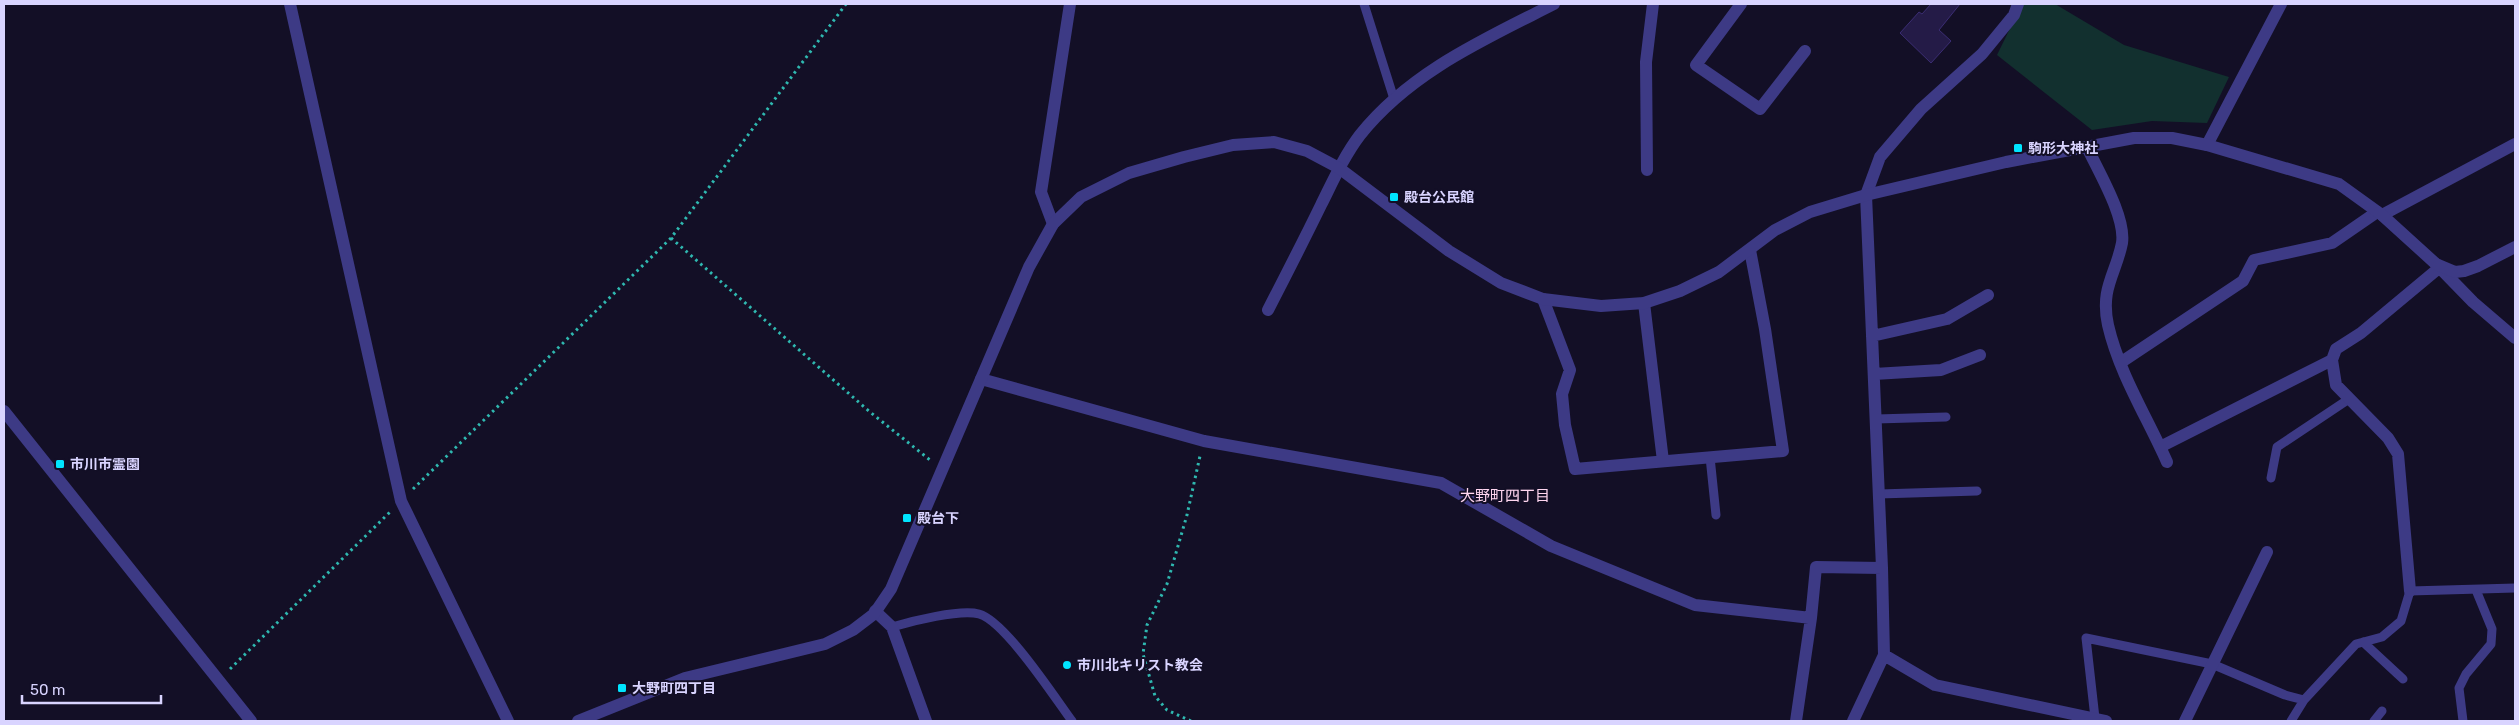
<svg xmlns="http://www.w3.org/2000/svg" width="2519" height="725" font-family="Rubik,'Noto Sans JP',sans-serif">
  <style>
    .green { fill: #12302f }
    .building { fill: #241b47; stroke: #3b2d73 }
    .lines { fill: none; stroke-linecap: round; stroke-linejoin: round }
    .path { stroke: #2fb8b0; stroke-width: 3; stroke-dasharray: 2.5 4; stroke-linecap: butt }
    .service { stroke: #3d3a85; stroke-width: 9 }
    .minor { stroke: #3d3a85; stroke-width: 12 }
    .tertiary { stroke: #3d3a85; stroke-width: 12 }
    .poi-dot { fill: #00e5ff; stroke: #130f26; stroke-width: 2 }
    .labels { text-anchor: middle; stroke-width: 4; stroke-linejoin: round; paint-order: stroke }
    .poi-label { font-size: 14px; font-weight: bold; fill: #d9d4ff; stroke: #130f26; text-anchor: start }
    .neighbourhood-label { font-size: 15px; fill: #ffd6f0; stroke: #130f26 }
  </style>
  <rect width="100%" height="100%" fill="#130f26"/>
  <!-- green -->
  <path class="green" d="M2022,4h33l69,41 105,32 -22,46 -55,-2 -60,9 -95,-75z"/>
  <!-- building -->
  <path class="building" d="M1931,4h29l-21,26 12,11 -20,22 -31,-30 19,-21 3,2z"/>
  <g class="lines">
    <!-- path -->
    <path class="path" d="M671,238l199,174 60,48
      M413,489l258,-251 175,-234
      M230,669l161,-158
      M1191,721l-24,-11 -12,-14 -12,-42 4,-29 20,-41 20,-69 13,-59"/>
    <!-- service -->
    <path class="service" d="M1364,4l30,95
      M1876,419l70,-2
      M1710,457l6,58
      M2271,478l6,-31 72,-48
      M1879,494l98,-3
      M892,627c20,-6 68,-18 87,-13 26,7 76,84 93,107
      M2363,642l40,37
      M2095,718l-9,-80 126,26 73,31 19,5
      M2291,721l13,-21 52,-56 26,-7 19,-16 9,-30 105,-3
      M2374,721l8,-10
      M2463,721l-4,-33 7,-14 25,-30 1,-15 -16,-39"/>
    <!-- minor -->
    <path class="minor" d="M290,4l111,497 107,220
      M1741,4l-45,61 64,44 45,-58
      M2207,145l74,-141
      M2087,147c11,24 39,70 35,96 -6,31 -22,45 -14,82 11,48 39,92 59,137
      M1647,170l-1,-108 7,-58
      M2382,215l133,-71
      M1053,224l-12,-32 29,-188
      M2436,264l37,38 42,36
      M1543,299l27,71 -8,24 3,31 10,44 208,-18 -18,-122 -15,-79
      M1644,303l19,158
      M1268,310c18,-35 36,-70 53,-105 12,-24 23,-49 39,-70 50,-63 125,-96 194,-131
      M1872,336l75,-17 41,-24
      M2332,360l4,25 52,53 10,16 12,137
      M2120,363l123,-82 11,-21 78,-17 45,-31
      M1874,374l67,-4 39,-15
      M981,379l223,62 237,42 110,63 144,59 116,13 5,-51 66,1
      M2160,447l172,-87 4,-11 25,-16 78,-65
      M875,611l17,16 34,94
      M1884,655l51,30 171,36
      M1796,721l15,-103
      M1853,721l31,-66 -2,-87 -16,-373 14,-38 41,-48 61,-55 32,-39 4,-11
      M2185,721l82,-169"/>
    <!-- tertiary -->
    <path class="tertiary" d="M4,411l247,310
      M578,721l107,-43 140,-34 28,-14 21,-16 17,-25 138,-322 24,-43 28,-27 48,-24 55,-16 49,-12 41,-3 33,9 32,17 110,83 52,32 42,16 58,7 43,-3 36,-12 39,-19 56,-42 35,-18 56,-17 140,-33 128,-24h38l35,7 132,39 43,31 54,49 19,8 9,-1 14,-5 37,-19"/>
  </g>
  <!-- markers -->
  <g class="poi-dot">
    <rect x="2013" y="143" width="10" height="10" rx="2.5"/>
    <rect x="1389" y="192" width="10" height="10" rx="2.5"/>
    <rect x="55" y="459" width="10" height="10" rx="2.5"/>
    <rect x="902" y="513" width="10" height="10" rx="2.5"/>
    <circle cx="1067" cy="665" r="5"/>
    <rect x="617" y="683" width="10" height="10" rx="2.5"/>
  </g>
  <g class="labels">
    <!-- poi labels -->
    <g class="poi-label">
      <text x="2028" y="153">駒形大神社</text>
      <text x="1404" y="202">殿台公民館</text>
      <text x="70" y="469">市川市霊園</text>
      <text x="917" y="523">殿台下</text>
      <text x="1077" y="670">市川北キリスト教会</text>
      <text x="632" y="693">大野町四丁目</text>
    </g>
    <!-- neighbourhood labels -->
    <g class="neighbourhood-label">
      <text x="1505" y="501">大野町四丁目</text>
    </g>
  </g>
  <!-- border -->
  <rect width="2519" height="725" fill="none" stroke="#d9d4ff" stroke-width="10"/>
  <!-- scale -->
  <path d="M22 695v8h139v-8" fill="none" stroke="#d9d4ff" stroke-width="2.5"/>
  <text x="30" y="695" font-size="15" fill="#d9d4ff" stroke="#130f26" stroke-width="4" paint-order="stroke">50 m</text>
</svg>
